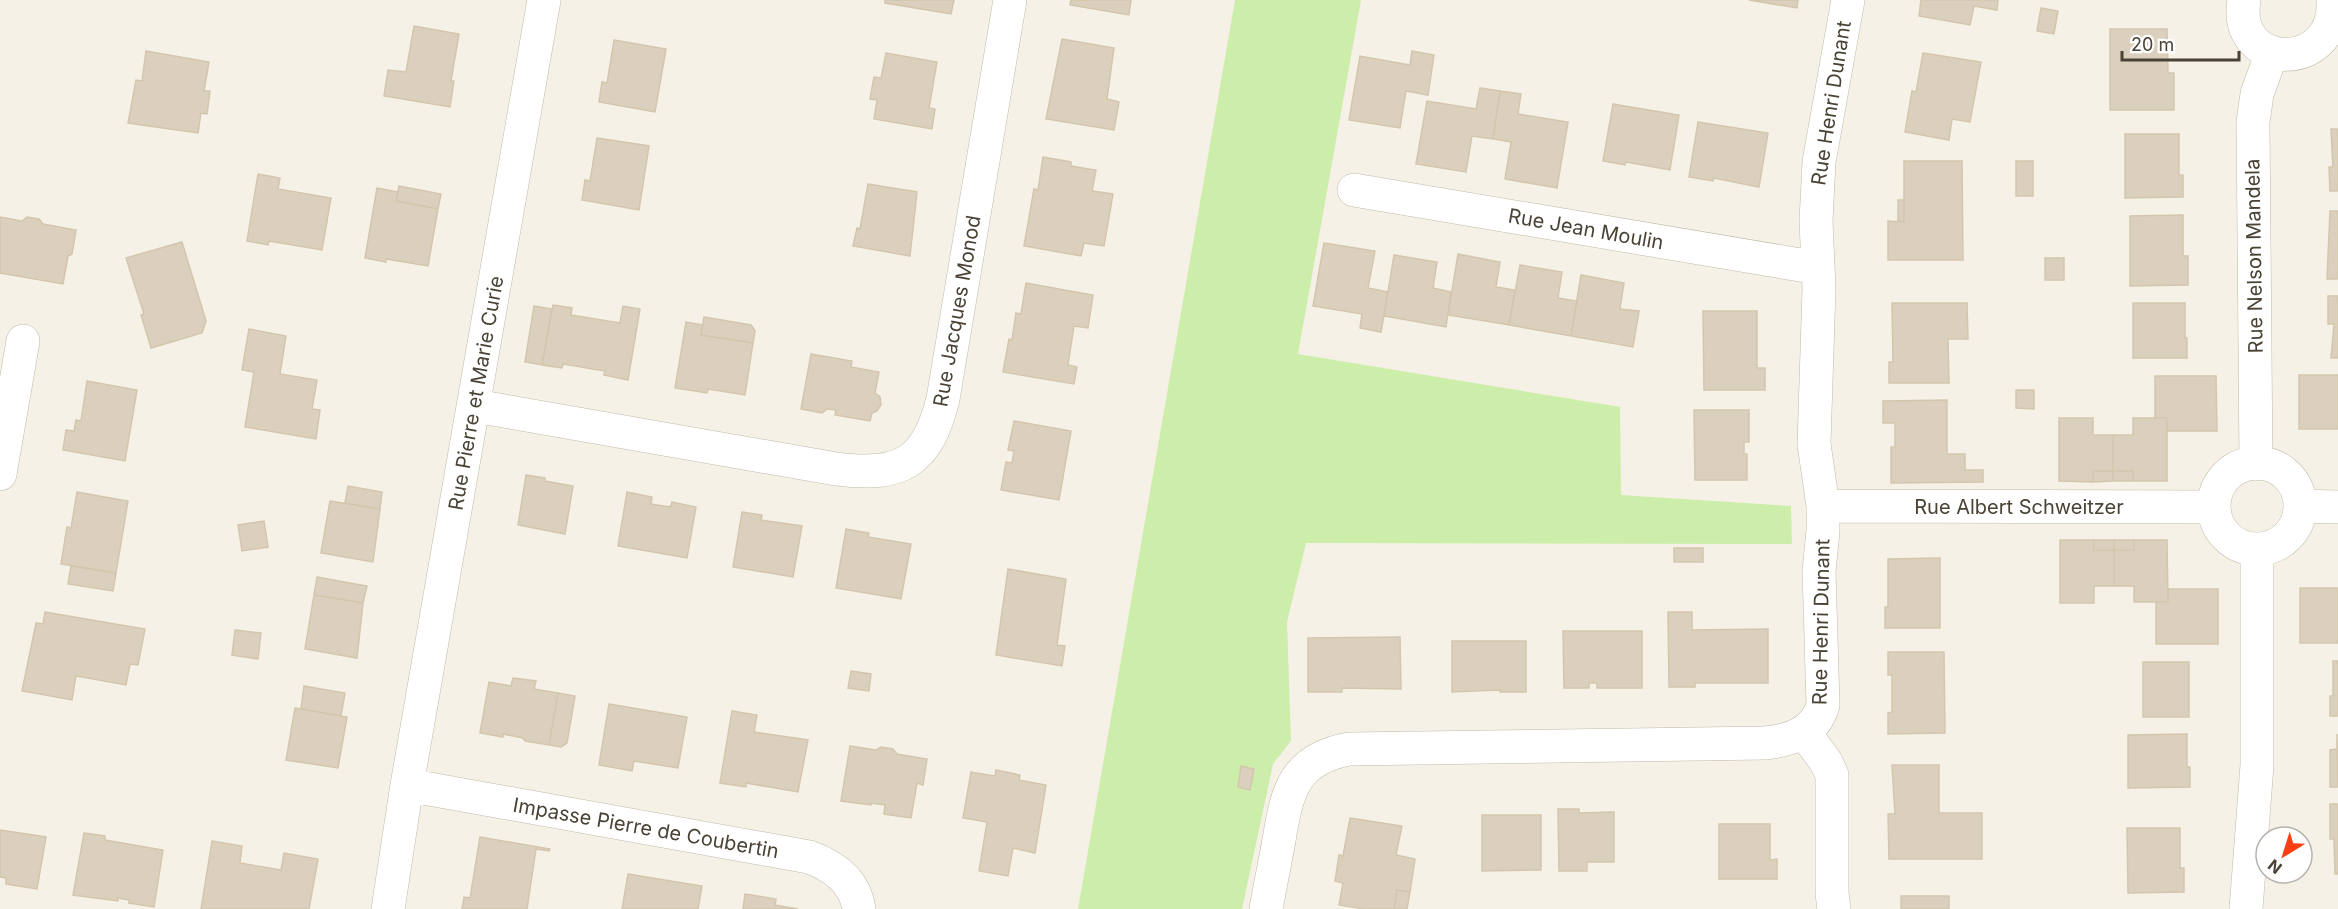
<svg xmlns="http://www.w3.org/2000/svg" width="2338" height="909" font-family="Inter,sans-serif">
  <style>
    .green { fill: #cdeeaa }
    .building { fill: #dbd0bd; stroke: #d4c6ad; stroke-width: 1.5 }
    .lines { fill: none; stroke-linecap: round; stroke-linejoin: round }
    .minor-casing { stroke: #c2baa8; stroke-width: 34 }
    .minor { stroke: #fff; stroke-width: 33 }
    .labels { text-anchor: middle; stroke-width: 4.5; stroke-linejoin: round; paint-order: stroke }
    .street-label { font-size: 20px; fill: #494235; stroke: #fff }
  </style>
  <rect width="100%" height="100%" fill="#f5f1e6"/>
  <!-- green -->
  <path class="green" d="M1235,0h126l-63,354 322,53 1,88 170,11 1,38 -486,-1 -19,79 4,119 -18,23 -31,145h-164z"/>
  <!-- building -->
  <path class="building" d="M885,0h69l-3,14 -66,-11z
    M1071,0h60l-2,15 -59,-10z
    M1749,0h49l-1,8z
    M1921,0h77l-1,10 -23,-4 -4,19 -51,-9z
    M2041,8l17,3 -4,23 -17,-3z
    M414,26l45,8 -8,47h3l-4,26 -66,-11 4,-26 18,2z
    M2110,29h57l1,44h6v37h-64z
    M1062,39l52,9 -7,51 12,3 -5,28 -68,-11z
    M614,40l52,9 -11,63 -56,-10 3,-20 5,1z
    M146,51l63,11 -5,29h6l-3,23 -6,-1 -3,20 -70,-10 8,-43 6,1z
    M1412,51l22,4 -6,40 -22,-4 -6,37 -51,-8 11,-64 50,9z
    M886,53l51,9 -8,46 6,1 -3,20 -58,-10 3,-19 -7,-1 4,-22 7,1z
    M1923,53l58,9 -11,60 -18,-3 -3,21 -44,-8 7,-41 4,1z
    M1480,88l20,3 -7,48 -21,-3 -6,36 -50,-8 11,-63 49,8z
    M1500,91l21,3 -3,20 50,8 -11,66 -52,-9 6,-37 -18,-3z
    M1613,104l66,11 -9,55 -44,-8 -1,3 -22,-4z
    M1698,122l70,11 -9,54 -45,-9 -1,3 -24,-4z
    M2331,129h7v62h-8l-1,-24h4z
    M2125,134h54v41h4v22l-58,1z
    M597,138l52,8 -10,64 -57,-10 3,-20 5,1z
    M1043,157l28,5v4l25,4 -4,21 21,3 -9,52 -20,-3 -3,13 -57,-10 10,-57 4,1z
    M1904,161h58l1,99h-75v-39l16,1z
    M2016,161h17v35h-17z
    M258,174l22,4 -2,11 53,9 -9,52 -53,-9 -1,4 -21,-4z
    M868,184l49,8 -7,64 -57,-10 4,-18 3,1z
    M399,186l42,8 -3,15 -42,-8z
    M377,188l21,4 -2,9 42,8 -10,57 -42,-7v3l-21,-4z
    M1898,200h6v22l-6,-1z
    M2330,211h8v68h-11z
    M2183,215v41h5v29l-58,1v-70z
    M0,217l22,4 5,-4 12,2 4,5 33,6 -4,24 -4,2 -5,28 -63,-11z
    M182,242l24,79 -4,12 -51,15 -10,-33 3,-1 -18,-56z
    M1324,243l51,8 -7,37 20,4 -7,40 -21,-4 2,-14 -49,-8z
    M1458,254l42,8 -4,25 19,3 -6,35 -61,-10z
    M1394,255l43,7 -4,26 18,4 -5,35 -62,-11z
    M2045,258h19v22h-19z
    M1520,265l42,7 -4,26 19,3 -6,35 -62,-11z
    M1581,275l43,8 -4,26 19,2 -6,36 -62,-11z
    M1026,283l67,12 -5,33 -14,-2 -6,39 9,2 -3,17 -71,-12 6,-33 3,1 4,-27 5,1z
    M2328,296h10v62h-7l3,-34h-6z
    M1892,303h75l1,36h-20l1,44h-60v-21h4z
    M2133,303h52v35h2v20h-54z
    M553,305l19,3 -1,7 49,8 3,-17 17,3 -12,71 -24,-5 1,-4 -42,-7 -1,4 -20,-3z
    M534,306l18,3 -10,56 -17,-3z
    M1703,311h54v57h8v22h-61z
    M704,317l47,8 4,6 -2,12 -52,-8z
    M686,322l17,3 -2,10 52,8 -8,52 -37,-6 -1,4 -32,-5z
    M249,329l37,7 -6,38 37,6 -5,29 8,1 -4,29 -71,-12 9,-55 -12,-2z
    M811,354l41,7 -1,6 28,5 -4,21 5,4 1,8 -4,6 -5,2 -2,8 -35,-6 1,-5 -9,-1 -5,4 -21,-4z
    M2299,375h39v54h-39z
    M2155,376h61l1,55h-50v-13h-12z
    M87,381l50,9 -12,71 -62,-11 3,-20 8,1 2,-11 5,1z
    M2016,390h18v19l-18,-1z
    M1947,400v54h18v16h18v12l-92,1v-36h4v-24h-12v-22z
    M1694,410h55v32h-5v12h3v26h-52z
    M2059,418h34v17h20v36h-20v11l-34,-1z
    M2133,418h34v63h-34v-10h-20v-36h20z
    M1014,421l57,10 -12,69 -58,-10 5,-28 6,1 2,-12 -6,-1z
    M2093,471h20v10l-20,1z
    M2113,471h20v10h-20z
    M526,475l19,3v3l28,5 -8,48 -47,-9z
    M348,486l34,6 -2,17 -35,-6z
    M77,492l51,9 -12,72 -55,-9 6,-37 4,1z
    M627,492l25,5 -1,7 19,3 2,-5 24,5 -9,51 -69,-12z
    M330,501l50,8 -7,53 -52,-9z
    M742,512l20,3 -1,5 41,6 -9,51 -60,-10z
    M264,521l4,26 -26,4 -4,-26z
    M846,529l23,4 -1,4 43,7 -10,55 -65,-11z
    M2060,540h34v10h20v36h-20v17h-34z
    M2094,540h20v10h-20z
    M2114,540h20v10h-20z
    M2134,540h33l1,62h-34v-16h-20v-36h20z
    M1674,548h29v14h-29z
    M1940,558v70h-55v-21h3v-48z
    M71,566l45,7 -3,18 -45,-7z
    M1008,569l58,10 -9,66 8,1 -3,20 -66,-11z
    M317,577l50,9 -4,17 -49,-8z
    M2300,588h38v55h-38z
    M2168,589h50v55h-62v-42h12z
    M314,595l49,8 -6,55 -52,-9z
    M45,612l100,17 -7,36 -8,-1 -4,21 -50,-9 -4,24 -50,-9 14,-68 7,1z
    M1668,612h24v18l76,-1v54h-73v4h-26z
    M235,630l26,3 -3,26 -26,-4z
    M1563,631h79v57h-45v-5h-8v5h-25z
    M1400,637l1,52 -59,-1v4h-34v-54z
    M1452,641h74v51h-26v-2l-48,2z
    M1888,652h56l1,81 -57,1v-21l4,-1v-37h-4z
    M2333,661h5v55h-8v-20h3z
    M2143,662h46v55h-46z
    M851,671l20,3 -2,17 -21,-3z
    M513,678l23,3 -2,8 24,4 -9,52 -24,-4 -2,-3 -20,-4v3l-23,-4 9,-51 22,4z
    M304,686l41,7 -4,23 -40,-7z
    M558,693l17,3 -8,47 -6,4 -12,-2z
    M609,704l78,13 -9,51 -44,-7 -2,10 -33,-6z
    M295,708l52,9 -9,51 -52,-8z
    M732,711l25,4 -3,17 54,8 -10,52 -52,-9v4l-26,-4z
    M2187,734v33h3v20l-62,1v-53z
    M2337,734l1,53h-8v-37l7,-1z
    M850,746l26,4 5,-3 12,2 4,5 30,5 -4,26 -6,-2 -6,35 -27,-4 1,-9 -14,-2v2l-30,-4z
    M1892,765h47v48h43v46h-93l-1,-45h7z
    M1241,766l13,3 -4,21 -12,-3z
    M996,770l24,5 -1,5 27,5 -11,68 -22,-5 -5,28 -29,-5 8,-49 -24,-4 8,-46 24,4z
    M2330,804h8v70h-3l-1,-35h-4z
    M1558,809h21v4l35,-1v50h-27v9h-28z
    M1482,815h59v55l-59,1z
    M1350,818l52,8 -6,29 19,4 -5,33 -13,-2 -3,19h-29l-26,-4 4,-22 -8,-2 4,-26 4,1z
    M1719,824h51v36l7,-1v20h-58z
    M2127,828h53v40h4v24l-56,1z
    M0,830l46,7 -9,52 -31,-5v-6l-6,-1z
    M84,833l21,3v4l58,10 -9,57 -25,-4v-3l-11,-2v3l-45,-6z
    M480,837l70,12 -1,2 -13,-2 -9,60h-65l2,-12 6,1z
    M212,841l30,5 -2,17 41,7 3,-17 34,6 -9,50h-108z
    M628,874l74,12 -4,23h-76z
    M1397,890l13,2 -3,17h-13z
    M745,894l31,5 -1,6 23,4h-55z
    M1901,896h48v13h-48z"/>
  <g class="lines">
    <defs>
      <path id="minor" d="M2244,0c-12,73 94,72 89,0
        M1354,190l464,78
        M475,406l361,63c64,8 91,-5 107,-70l67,-399
        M2214 506a43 43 0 1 1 86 0a43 43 0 1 1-86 0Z
        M2256,464l-3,-342 4,-28 15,-42
        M0,474l23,-133
        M1823,506l391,1
        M2300,506l38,1
        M1804,732l22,30 6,13v118l2,16
        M407,785l402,72c25,9 46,24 50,52
        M388,909l19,-124 137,-785
        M1266,909c4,-23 9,-46 13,-69 8,-49 15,-81 70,-91l416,-6c26,-3 50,-10 58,-38l-4,-134 4,-40v-25l-9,-62 5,-156 -3,-67 3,-59 29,-162
        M2246,909l11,-144v-216"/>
    </defs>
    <!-- minor casing -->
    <use href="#minor" class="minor-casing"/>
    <!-- minor -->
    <use href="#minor" class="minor"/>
  </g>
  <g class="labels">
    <!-- street labels -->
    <g class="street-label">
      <text transform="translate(1831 103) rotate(-81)" y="7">Rue Henri Dunant</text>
      <text transform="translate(1586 229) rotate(10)" y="7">Rue Jean Moulin</text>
      <text transform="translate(2254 256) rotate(-91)" y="7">Rue Nelson Mandela</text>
      <text transform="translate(957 311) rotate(-80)" y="7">Rue Jacques Monod</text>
      <text transform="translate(476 393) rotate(-80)" y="7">Rue Pierre et Marie Curie</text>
      <text x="2019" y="514">Rue Albert Schweitzer</text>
      <text transform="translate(1821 622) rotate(-89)" y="7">Rue Henri Dunant</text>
      <text transform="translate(646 828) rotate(10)" y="7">Impasse Pierre de Coubertin</text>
    </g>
  </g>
  <!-- north arrow -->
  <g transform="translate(2284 855) rotate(218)"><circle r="28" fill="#ffffff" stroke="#b6b3ae" stroke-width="1.5"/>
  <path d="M0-4.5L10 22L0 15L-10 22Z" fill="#ff3f13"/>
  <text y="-9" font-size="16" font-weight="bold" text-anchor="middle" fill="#494235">N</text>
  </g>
  <!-- scale -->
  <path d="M2122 51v9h117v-9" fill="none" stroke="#494235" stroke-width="3"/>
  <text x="2131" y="51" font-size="18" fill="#494235" stroke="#ffffff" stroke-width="4.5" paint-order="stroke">20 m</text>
</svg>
